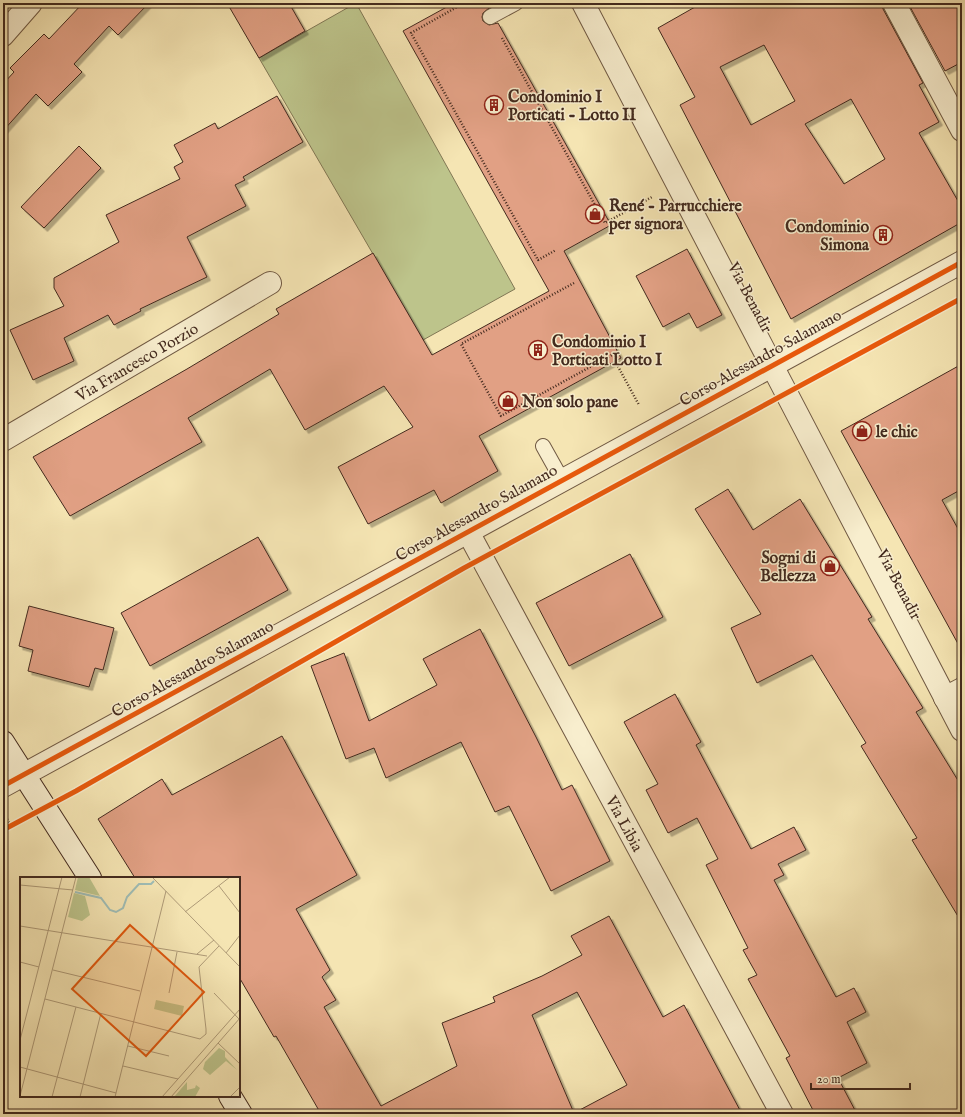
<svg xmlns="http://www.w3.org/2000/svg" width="965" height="1117" font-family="'IM FELL English',serif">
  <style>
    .green { fill: #bdc48b; stroke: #807754 }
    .building { fill: #e1a084; stroke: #432a1e; fill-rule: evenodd; filter: url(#shadow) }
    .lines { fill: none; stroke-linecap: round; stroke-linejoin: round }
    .lane-casing { stroke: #705943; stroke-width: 16 }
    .street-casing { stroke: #705943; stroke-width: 24 }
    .secondary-casing { stroke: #432a1e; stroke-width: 24 }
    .path { stroke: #432a1e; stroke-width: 2.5; stroke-dasharray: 1 2; stroke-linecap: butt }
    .lane { stroke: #f8eece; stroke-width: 14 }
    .street { stroke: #f8eece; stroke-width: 22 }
    .secondary { stroke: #f8eece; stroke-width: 22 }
    .cycleway-casing { stroke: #f8eece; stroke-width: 8 }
    .cycleway { stroke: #e8590c; stroke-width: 5 }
    .labels { text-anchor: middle; stroke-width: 3; stroke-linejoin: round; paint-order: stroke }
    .poi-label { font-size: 16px; font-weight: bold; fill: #432a1e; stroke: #f8eece; text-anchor: start }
    .street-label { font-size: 16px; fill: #432a1e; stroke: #f8eece }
    .inset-river { fill: none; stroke: #9fbdb6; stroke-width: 2 }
    .inset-road { fill: none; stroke: #ae9a77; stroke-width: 1 }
    .view { fill: #e0570d; fill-opacity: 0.15; stroke: #e0570d; stroke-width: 2 }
    .inset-edge { fill: none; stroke: #432a1e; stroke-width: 2 }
  </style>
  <defs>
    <filter id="shadow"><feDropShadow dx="3.5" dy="3.5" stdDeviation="0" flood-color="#0004"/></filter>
  </defs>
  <rect width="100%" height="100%" fill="#f5e5b3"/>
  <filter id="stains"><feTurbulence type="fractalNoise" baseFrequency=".005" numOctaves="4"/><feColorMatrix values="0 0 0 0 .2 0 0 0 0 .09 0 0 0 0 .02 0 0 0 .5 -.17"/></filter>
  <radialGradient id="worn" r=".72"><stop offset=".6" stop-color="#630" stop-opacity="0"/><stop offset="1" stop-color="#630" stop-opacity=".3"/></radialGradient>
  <!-- green -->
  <path class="green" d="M356,3l159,286 -92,51 -164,-282z"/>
  <!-- building -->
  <path class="building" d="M83,3h66l-31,32 -9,-9 -35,38 8,8 -34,34 -12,-12 -33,37v-47l11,-12 -4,-4 34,-34 5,5z
    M227,3h62l16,28 -46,27z
    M454,3h33l2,5 -6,5 -1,4 1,4 6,4 9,-2 113,202 -47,26 57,107 -142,78 19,35 -57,32 -7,-13 -66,34 -30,-57 75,-40 -29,-41 -79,44 -35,-61 -82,49 14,24 -132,74 -37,-59 154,-88 92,-55 -3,-5 97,-56 59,102 117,-64 -146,-260z
    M702,3h180l1,6 40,74 -4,2 20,37 -20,11 43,75v14l-171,97 -111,-214 15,-8 -37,-69zM764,45l31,56 -44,24 -31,-58zM851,99l34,60 -41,25 -39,-60z
    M908,3h54v59l-17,9z
    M277,96l26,46 -60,35 2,3 -10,5 11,21 -59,31 20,40 -67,32 1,2 -27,14 -6,-10 -44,23 10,23 -41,19 -23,-50 54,-24 -10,-18v-10l65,-36 -13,-27 74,-36 -6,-12 9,-5 -9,-17 41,-22 3,6z
    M79,146l22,22 -57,60 -23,-21z
    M687,249l35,66 -25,13 -8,-15 -26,14 -27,-51z
    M962,364v125l-20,11 20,36v115l-121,-220z
    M728,489l25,41 47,-31 72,118 -4,2 55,89 -7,4 46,75v136l-50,-83 5,-2 -56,-92 5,-3 -54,-88 -55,28 -26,-55 30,-14 -66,-105z
    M258,537l30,53 -138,76 -29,-53z
    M630,554l33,63 -94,49 -33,-63z
    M29,606l85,22 -11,42 -8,-2 -6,19 -61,-16 5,-21 -14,-4z
    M480,629l56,108 26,53 10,-5 38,76 -59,30 -42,-85 -14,6 -34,-70 -75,36 -12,-30 -28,11 -35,-93 33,-13 25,68 68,-36 -14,-26z
    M675,694l26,48 -5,3 55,104 43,-22 12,23 -28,14 6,11 -10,5 62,117 18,-9 12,24 -19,10 20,41 -29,15 19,36h-42l-29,-56 4,-2 -42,-77 9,-4 -14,-25 5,-2 -42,-83 12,-6 -21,-41 -29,15 -22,-43 12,-6 -34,-62z
    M282,736l75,139 -61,34 34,61 -8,7 14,23 -12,7 57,99 76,-40 -15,-43 53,-21 -2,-5 49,-21 40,-21 -11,-19 38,-20 54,101 21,-12 58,109h-421l-45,-78 -2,1 -35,-60v-99h-104l-37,-59 64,-40 10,16zM577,992l50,93 -53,28 -42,-98z"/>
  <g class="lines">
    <defs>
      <path id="lane" d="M490,17l26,-14
        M543,446l19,34"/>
      <g id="street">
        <path d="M583,3l379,727"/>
        <path d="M894,3l68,127"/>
        <path d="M3,35l28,-32"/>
        <path id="s1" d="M3,440l267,-157"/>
        <path id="s2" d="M468,532l314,582"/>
        <path d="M945,698l17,-9"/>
        <path d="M3,786l959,-524"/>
      </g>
      <path id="secondary" d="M3,742l87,136
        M230,1096l11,18"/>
    </defs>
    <!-- lane casing -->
    <use href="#lane" class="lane-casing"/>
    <!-- street casing -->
    <use href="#street" class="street-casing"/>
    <!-- secondary casing -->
    <use href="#secondary" class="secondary-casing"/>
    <!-- path -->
    <path class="path" d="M464,3l-53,30 127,227 18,-10
      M502,38l103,185 47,-26
      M574,283l-113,61 40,72 111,-61
      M615,361l24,44
      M4,814l7,12"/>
    <!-- lane -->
    <use href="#lane" class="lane"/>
    <!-- street -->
    <use href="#street" class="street"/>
    <!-- secondary -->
    <use href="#secondary" class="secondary"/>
    <defs>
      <path id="cycleway" d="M3,786l959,-524
        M3,830l73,-39 388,-223 498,-270"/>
    </defs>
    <!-- cycleway casing -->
    <use href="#cycleway" class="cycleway-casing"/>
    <!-- cycleway -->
    <use href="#cycleway" class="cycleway"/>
  </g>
  <!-- icons -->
  <defs>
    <symbol id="building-ring" viewBox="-11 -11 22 22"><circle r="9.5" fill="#f8eece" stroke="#8f2418" stroke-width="1.5"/><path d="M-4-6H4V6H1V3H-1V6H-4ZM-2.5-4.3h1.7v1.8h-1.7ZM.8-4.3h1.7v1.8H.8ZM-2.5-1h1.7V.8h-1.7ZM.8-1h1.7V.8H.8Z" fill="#8f2418"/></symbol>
    <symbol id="shop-ring" viewBox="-11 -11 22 22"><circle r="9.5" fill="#f8eece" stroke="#8f2418" stroke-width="1.5"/><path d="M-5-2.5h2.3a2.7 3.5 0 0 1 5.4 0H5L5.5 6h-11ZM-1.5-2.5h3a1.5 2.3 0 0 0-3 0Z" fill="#8f2418"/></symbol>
  </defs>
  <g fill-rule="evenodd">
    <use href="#building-ring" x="483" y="94" width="22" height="22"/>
    <use href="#shop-ring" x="584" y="203" width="22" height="22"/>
    <use href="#building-ring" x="872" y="224" width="22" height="22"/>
    <use href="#building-ring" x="527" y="339" width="22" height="22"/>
    <use href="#shop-ring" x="497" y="390" width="22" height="22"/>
    <use href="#shop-ring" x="851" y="420" width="22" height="22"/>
    <use href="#shop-ring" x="819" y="555" width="22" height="22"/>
  </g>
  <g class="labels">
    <!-- poi labels -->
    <g class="poi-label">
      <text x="508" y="102">Condominio I<tspan x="508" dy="18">Porticati - Lotto II</tspan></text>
      <text x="609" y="211">René - Parrucchiere<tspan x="609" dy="18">per signora</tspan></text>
      <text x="869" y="232" text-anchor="end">Condominio<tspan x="869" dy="18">Simona</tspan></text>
      <text x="552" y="347">Condominio I<tspan x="552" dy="18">Porticati Lotto I</tspan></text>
      <text x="522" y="407">Non solo pane</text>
      <text x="876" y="437">le chic</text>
      <text x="816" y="563" text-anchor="end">Sogni di<tspan x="816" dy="18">Bellezza</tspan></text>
    </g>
    <!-- street labels -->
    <g class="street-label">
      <text transform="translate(751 297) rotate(62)" y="6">Via Benadir</text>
      <text transform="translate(760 357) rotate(-29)" y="6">Corso Alessandro Salamano</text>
      <text dy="6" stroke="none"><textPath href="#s1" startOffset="155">Via Francesco Porzio</textPath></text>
      <text transform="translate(476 512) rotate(-29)" y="6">Corso Alessandro Salamano</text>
      <text transform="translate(900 584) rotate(62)" y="6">Via Benadir</text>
      <text transform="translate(192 668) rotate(-29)" y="6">Corso Alessandro Salamano</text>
      <text dy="6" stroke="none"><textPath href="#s2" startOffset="331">Via Libia</textPath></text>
    </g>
  </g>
  <!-- overview -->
  <g transform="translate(20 877)">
    <rect width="220" height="220" fill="#f5e5b3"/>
    <path d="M58,0h11l11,19 -25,-6zM54,16l11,3 5,19 -8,6 -14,-4zM136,123l28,6 -2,10 -28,-7zM199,171l6,3v6l12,13 -11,-9 -16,14 -7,-6 2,-7zM167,205v8l8,-2 1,-3 4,3 -5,9h-21z" fill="#bdc48b"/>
    <path class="inset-river" d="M55,15l26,6 9,12 6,2 7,-4 4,-11 12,-13h12l3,-3"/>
    <path class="inset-road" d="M132,0l88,90M0,8l53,5M199,9l21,27M165,35l45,-35M0,49l187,30M206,76l14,-18M177,77l17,-14M0,85l19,5M33,93l87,21M149,116l8,-41M194,116l26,27M25,122l155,40 6,-5v-5l-7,-62 20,-21M0,163l42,-163M198,166l22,21M108,169l41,10M103,189l55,13M0,190l96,26M0,219l56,-219M32,220l24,-90M60,220l21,-84M95,220l51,-206M142,220l78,-88M151,220l69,-79M210,220l10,-10"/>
    <path class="view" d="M110,48l74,67 -58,64 -74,-67z"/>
    <rect width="220" height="220" class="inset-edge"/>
  </g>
  <!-- margin -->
  <rect width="965" height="1117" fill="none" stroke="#f5e5b3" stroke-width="16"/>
  <rect x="4" y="4" width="957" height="1109" fill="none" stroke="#432a1e" stroke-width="2"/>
  <rect x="8" y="8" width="949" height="1101" fill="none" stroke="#432a1e"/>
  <!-- scale -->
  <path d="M811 1083v6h99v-6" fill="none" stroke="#432a1e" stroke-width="2"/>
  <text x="817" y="1083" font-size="12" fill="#432a1e" stroke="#f8eece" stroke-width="3" paint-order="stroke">20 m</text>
  <rect width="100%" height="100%" filter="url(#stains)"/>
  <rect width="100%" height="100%" fill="url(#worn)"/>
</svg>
